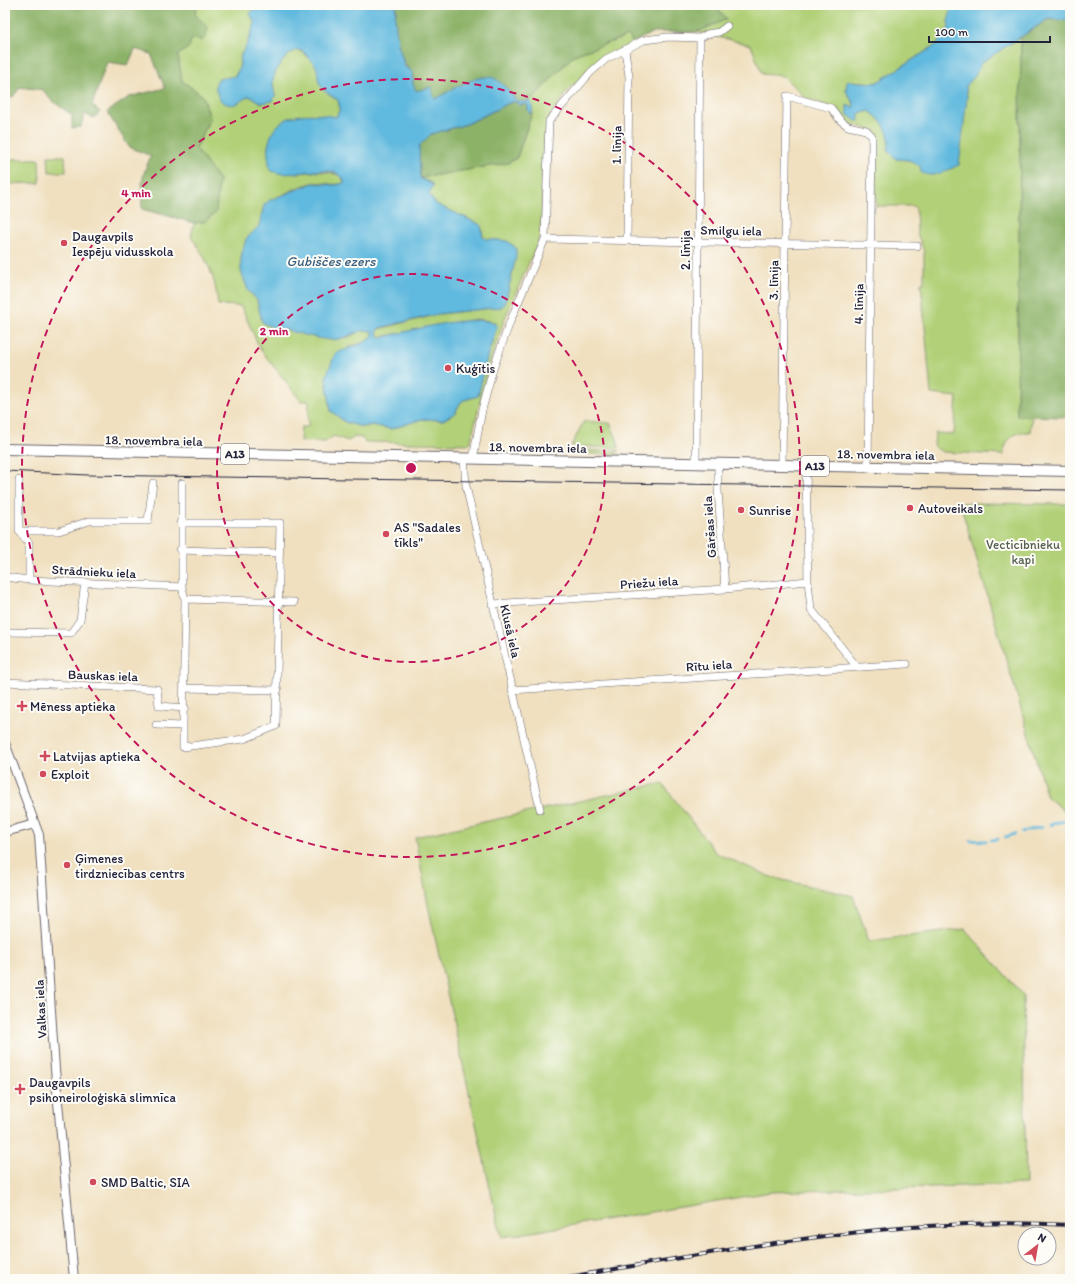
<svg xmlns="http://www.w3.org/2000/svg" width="1075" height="1284" font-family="Itim,sans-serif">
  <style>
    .green { fill: #b1d077; stroke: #6a7959; fill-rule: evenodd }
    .forest { fill: #8cb268; stroke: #576a52 }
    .water { fill: #61b9de; stroke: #426e8c }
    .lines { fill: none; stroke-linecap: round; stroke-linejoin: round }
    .stream { stroke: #61b9de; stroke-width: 2.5 }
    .minor-casing { stroke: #6a646a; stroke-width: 8 }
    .tertiary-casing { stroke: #6a646a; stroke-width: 10 }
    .primary-casing { stroke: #6a646a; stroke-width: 12 }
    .minor { stroke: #fff; stroke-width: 7 }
    .tertiary { stroke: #fff; stroke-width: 8 }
    .primary { stroke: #fff; stroke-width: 10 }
    .tram { stroke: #22223b; stroke-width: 1 }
    .rail-casing { stroke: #22223b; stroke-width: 4 }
    .rail { stroke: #fdfcf7; stroke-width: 2.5; stroke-dasharray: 8; stroke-linecap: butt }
    .ring { fill: none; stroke: #c2185b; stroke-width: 2; stroke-dasharray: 7 5 }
    .poi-dot { fill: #d1495b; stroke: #fdfcf7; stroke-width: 1.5 }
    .labels { text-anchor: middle; stroke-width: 4; stroke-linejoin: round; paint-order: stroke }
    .shield { fill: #fdfcf7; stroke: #646373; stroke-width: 1 }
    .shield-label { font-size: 12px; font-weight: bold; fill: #22223b }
    .street-label { font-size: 13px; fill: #22223b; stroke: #fdfcf7 }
    .poi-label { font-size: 13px; fill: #22223b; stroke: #fdfcf7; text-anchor: start }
    .park-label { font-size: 13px; fill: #545f50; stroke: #fdfcf7 }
    .water-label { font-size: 14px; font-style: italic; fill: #3b5e7c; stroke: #fdfcf7 }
    .centre { fill: #c2185b; stroke: #fdfcf7; stroke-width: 2 }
    .ring-label { font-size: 12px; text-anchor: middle; font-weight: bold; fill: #c2185b; stroke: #fdfcf7; stroke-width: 4; stroke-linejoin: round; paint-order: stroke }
  </style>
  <rect width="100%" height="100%" fill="#fdfcf7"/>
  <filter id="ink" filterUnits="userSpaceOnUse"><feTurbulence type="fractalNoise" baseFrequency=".025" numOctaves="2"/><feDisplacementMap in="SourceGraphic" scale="8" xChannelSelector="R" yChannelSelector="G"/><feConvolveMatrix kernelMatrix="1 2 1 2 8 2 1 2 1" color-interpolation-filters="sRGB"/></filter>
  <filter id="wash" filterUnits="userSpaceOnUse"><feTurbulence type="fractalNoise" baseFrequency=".012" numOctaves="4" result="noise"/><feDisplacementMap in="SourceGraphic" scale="16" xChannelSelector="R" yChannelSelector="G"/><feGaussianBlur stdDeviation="0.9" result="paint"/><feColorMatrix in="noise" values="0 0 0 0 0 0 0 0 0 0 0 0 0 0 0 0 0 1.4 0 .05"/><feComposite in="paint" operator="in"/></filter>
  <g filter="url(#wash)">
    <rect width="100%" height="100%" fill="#f0e0c0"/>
    <!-- green -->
    <path class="green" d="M197,5h95l-39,6 -3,3 5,8 -8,22 -6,11 -2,14 -4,6 8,25 6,-4 13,7 13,-7c-1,-4 -3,-11 -2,-16 1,-11 15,-30 27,-30l16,13c8,24 -2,21 22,37l2,9 -4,8 -15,-2 -32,2 4,57c18,-3 31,-4 49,2l2,7c-11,4 -21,-2 -31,0 -17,3 -34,14 -49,22l-5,21 -6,6 -5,58 9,10 5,22 84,16 19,-9 7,2 1,6 -6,5 -17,4 -24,31 5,34 14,11 17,5 10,-2 19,4 31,-10 21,1 12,-7 5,-10 4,-3 14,-4 10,-42 9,-28 -3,-4 -17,-3 -83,15 -15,3 -2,-5 2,-3 60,-15 62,-7 15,-59 -9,-7 -21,-2 -3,-2 -2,-12 -45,-21 -7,-9 3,-12 -12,-5 88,-15 9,-5 15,-45 1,-6 -3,-6 44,-46 54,-19 5,7 -31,16 -34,31 -20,29 -5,32 -2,84 -36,83 -17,51 -18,75 -105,-2 -3,-4 -7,-1 -7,4 -14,-5 -9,6 -25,-1 1,-14h7l1,-26h-8l-41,-52 -19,-43 -23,-1c-2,-27 -11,-46 -27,-69l3,-13 10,-1 15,-42 -23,-31 14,-31 -7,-22 -21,-15 -4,-26 11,-8 2,-7 6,-2 11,-11 -14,-13z
      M714,5h302l-9,40 14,-8 -4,379h15l-2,16c-16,-1 -24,7 -27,23l-60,-3 -9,-5 1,-14 19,1 3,-37 -26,-3 -10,-111h3v-31l-7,-19 -1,-24 -2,-3h-38l-1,-75 -26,-8 -6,-4 -7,-10 -33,-12c-5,-9 -13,-13 -20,-21l-21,-2 -11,-29 -54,-13 30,-13zM936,45l-27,115 -13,-1 -8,-9c4,-17 -5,-30 -19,-39l-10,3 -12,-9 6,3 1,-4 -8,-13 1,-10 29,2z
      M48,156h17l1,16h-17z
      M5,159h34l1,24 -35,1z
      M584,421l26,2 7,16 2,9 -48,-2z
      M570,450l49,1 -4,4 -41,-2z
      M960,503l110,1v311l-23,-18z
      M662,783l54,70 58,25 79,18 16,45 96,-12 58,66 3,189 -255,8 -269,45 -5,-17 -68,-310 -14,-73z"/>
    <!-- forest -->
    <path class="forest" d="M5,5h192l-2,9 13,13 -2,10 -5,4 -4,-3 -6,2 -2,7 -11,8 4,26 21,15 7,22 -14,31 23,31 -3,33 -12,9 -10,1 -52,-14c-1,-22 -1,-33 9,-53l-22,-9 -22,-35 22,-15 36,-9 -14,-34 -16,-5 -7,16 -21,-3 -15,43 8,7 -6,6 -10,-4 -3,13 -9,1v-13l-21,-15 -8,-10 -23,-3 -7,10h-8v-53l2,-3 -2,-12z
      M396,5h318l13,14 -30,13h-44l-20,11 -5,-7 -54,19 -44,46 -12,1 -9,-9 -40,-12 -34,18 -19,-8 -3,-7 1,-6c-12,-16 -19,-37 -19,-57 0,-5 2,-11 1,-16z
      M1048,19l22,2v396l-53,-1 4,-379z
      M513,101l7,4 7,-1 2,9h3l-15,44 -9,6 -88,15 -1,-32 12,-12 36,-10z"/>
    <!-- water -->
    <path class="water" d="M279,5h117l-1,15 3,24 7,23 7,4 1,13 3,7 15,-4 4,12c14,-7 45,-29 61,-20 8,5 15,16 22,23l12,-1 3,6 -1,6h-3l-2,-9 -7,1 -7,-4 -46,23 -36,10 -12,12 1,32 13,7 -4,10 7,9 45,21 2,12 3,2 21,2 9,7v9l-11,47 -4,3 -62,7 -60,14 -2,4 2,5 3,1c20,-6 103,-28 115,-12l-9,28 -10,42 -14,4 -4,3 -5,10 -12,7 -21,-1 -31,10 -19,-4 -10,2 -17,-5 -14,-11 -5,-34 9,-23c12,-6 28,-9 38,-17l-1,-6c-13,-3 -25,8 -39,9 -15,0 -48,-11 -64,-14l-7,-4 -5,-22 -9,-10 -7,-19v-14l5,-18 13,-13 5,-21 6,-5 43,-17 22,2 9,-2v-3c-13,-21 -55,2 -74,-10 -1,-9 -4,-19 -1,-28 7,-31 42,-30 67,-25l4,-8 -2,-9c-6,-4 -13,-7 -17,-13 -7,-13 2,-17 -13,-30 -2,-2 -4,-5 -6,-6 -11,-6 -29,21 -29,30 -1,5 2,11 2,15l-2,5 -11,2 -13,-7c-12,7 -17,14 -30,3l-4,-13 3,-7 17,-3 4,-7 2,-14 6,-11 8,-21 -5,-9 3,-4z
      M953,5h117v16l-22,-2 -67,44 -6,13 -9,10 1,11 -8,68c-12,5 -27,15 -38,7l-1,-6 -11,-6 -13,-1 -8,-9c4,-17 -5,-30 -19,-39l-10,3v7h-3l-9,-7v-9l6,3 1,-4 -8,-13 1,-10 29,2 60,-38 13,-17 -1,-7z"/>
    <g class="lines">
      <!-- stream -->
      <path class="stream" d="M1050,825l13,-4 7,3
        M1022,832l20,-5
        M1005,837l10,-3
        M970,840l16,1
        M991,840l7,-1"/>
    </g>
  </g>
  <g filter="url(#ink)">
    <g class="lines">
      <defs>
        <path id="minor" d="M625,51l4,25 -2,164
          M545,239l372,7
          M464,458l2,28 74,323
          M473,459l9,-49 11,-41 17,-47 35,-83 4,-118 42,-49 15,-13 38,-19 24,-3 32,1 7,-4 12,-2 8,-6
          M696,463l4,-425
          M718,464v26l7,99
          M782,465l5,-369 44,12 9,12 8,6 18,4 6,6 -4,331
          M806,466l2,115 3,28 46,58
          M19,480v51l10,12v37
          M181,523h99l-4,203 -32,13 -61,8v-21
          M19,531h40l30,-10h59l5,-38
          M180,550l99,3
          M5,577l24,3 153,7
          M185,599l109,3
          M492,604l233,-15 83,-8
          M5,632l66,1 9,-13 5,-38
          M5,682l152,7 2,17 26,2
          M185,688l93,2
          M512,690l395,-26
          M156,725l27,1 2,-127 -3,-12v-104"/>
        <path id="tertiary" d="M5,743l34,92 16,234 19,210
          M5,832l30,-8"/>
        <path id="primary" d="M5,449l1065,22"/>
      </defs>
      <!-- minor casing -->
      <use href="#minor" class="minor-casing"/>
      <!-- tertiary casing -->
      <use href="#tertiary" class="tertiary-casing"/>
      <!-- primary casing -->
      <use href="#primary" class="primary-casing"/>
      <!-- minor -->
      <use href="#minor" class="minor"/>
      <!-- tertiary -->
      <use href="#tertiary" class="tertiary"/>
      <!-- primary -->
      <use href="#primary" class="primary"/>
      <!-- tram -->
      <path class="tram" d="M5,471l83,4 982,15"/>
      <defs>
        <path id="rail" d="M556,1279c170,-28 341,-64 514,-54"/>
      </defs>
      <!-- rail casing -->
      <use href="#rail" class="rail-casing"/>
      <!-- rail -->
      <use href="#rail" class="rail"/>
    </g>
  </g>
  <!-- distance rings -->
  <g class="ring">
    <circle cx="411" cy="468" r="194"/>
    <circle cx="411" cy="468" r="389"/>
  </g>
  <!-- markers -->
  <g class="poi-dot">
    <circle cx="64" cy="243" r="4"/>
    <circle cx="448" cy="368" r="4"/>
    <circle cx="910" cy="508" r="4"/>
    <circle cx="741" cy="510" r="4"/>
    <circle cx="386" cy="534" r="4"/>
    <path d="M20 700h4v4h4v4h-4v4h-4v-4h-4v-4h4z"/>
    <path d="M43 750h4v4h4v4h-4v4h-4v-4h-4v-4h4z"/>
    <circle cx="43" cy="774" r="4"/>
    <circle cx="67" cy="865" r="4"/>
    <path d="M18 1083h4v4h4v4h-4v4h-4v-4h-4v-4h4z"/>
    <circle cx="93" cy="1182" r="4"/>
  </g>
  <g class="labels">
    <!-- shield labels -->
    <g class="shield">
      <rect x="221" y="444" width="28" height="20" rx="3"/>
      <rect x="801" y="456" width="28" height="20" rx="3"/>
    </g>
    <g class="shield-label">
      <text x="235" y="458">A13</text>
      <text x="815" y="470">A13</text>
    </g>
    <!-- street labels -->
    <g class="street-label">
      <text transform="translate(616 145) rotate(-89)" y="5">1. līnija</text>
      <text transform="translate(731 230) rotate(1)" y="5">Smilgu iela</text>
      <text transform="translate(685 250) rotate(-90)" y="5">2. līnija</text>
      <text transform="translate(773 280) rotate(-89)" y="5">3. līnija</text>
      <text transform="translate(858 304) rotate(-89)" y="5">4. līnija</text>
      <text transform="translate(154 440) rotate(1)" y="5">18. novembra iela</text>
      <text transform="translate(538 447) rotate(1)" y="5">18. novembra iela</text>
      <text transform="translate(886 454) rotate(1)" y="5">18. novembra iela</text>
      <text transform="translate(709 527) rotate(-94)" y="5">Gāršas iela</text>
      <text transform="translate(94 571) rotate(3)" y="5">Strādnieku iela</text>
      <text transform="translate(649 582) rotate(-4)" y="5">Priežu iela</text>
      <text transform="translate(511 631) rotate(77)" y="5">Klusā iela</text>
      <text transform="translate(709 665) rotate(-4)" y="5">Rītu iela</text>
      <text transform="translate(103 675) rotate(2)" y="5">Bauskas iela</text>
      <text transform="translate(40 1009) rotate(-93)" y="5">Valkas iela</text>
    </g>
    <!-- poi labels -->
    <g class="poi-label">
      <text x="72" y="241">Daugavpils<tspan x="72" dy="15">Iespēju vidusskola</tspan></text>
      <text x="456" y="373">Kuģītis</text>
      <text x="918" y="513">Autoveikals</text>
      <text x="749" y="515">Sunrise</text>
      <text x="394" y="532">AS "Sadales<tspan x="394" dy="15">tīkls"</tspan></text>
      <text x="30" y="711">Mēness aptieka</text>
      <text x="53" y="761">Latvijas aptieka</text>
      <text x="51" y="779">Exploit</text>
      <text x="75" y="863">Ģimenes<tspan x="75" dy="15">tirdzniecības centrs</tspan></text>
      <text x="29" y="1087">Daugavpils<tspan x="29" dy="15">psihoneiroloģiskā slimnīca</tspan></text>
      <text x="101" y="1187">SMD Baltic, SIA</text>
    </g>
    <!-- park labels -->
    <g class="park-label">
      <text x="1023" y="549">Vecticībnieku<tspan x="1023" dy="15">kapi</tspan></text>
    </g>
    <!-- water labels -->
    <g class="water-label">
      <text x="331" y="266">Gubiščes ezers</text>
    </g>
  </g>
  <circle cx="411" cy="468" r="6" class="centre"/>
  <g class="ring-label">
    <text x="136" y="197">4 min</text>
    <text x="274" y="335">2 min</text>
  </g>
  <!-- margin -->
  <rect width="1075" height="1284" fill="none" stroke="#fdfcf7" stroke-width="20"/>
  <!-- north arrow -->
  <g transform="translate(1037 1246) rotate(31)"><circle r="19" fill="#fdfcf7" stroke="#a5a5ac"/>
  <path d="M0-3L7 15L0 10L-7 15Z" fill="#d1495b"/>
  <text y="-6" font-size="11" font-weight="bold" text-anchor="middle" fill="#22223b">N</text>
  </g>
  <!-- scale -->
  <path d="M929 36v6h121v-6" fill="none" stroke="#22223b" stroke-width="2"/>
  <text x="935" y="36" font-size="12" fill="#22223b" stroke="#fdfcf7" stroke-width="3" paint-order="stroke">100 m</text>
</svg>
